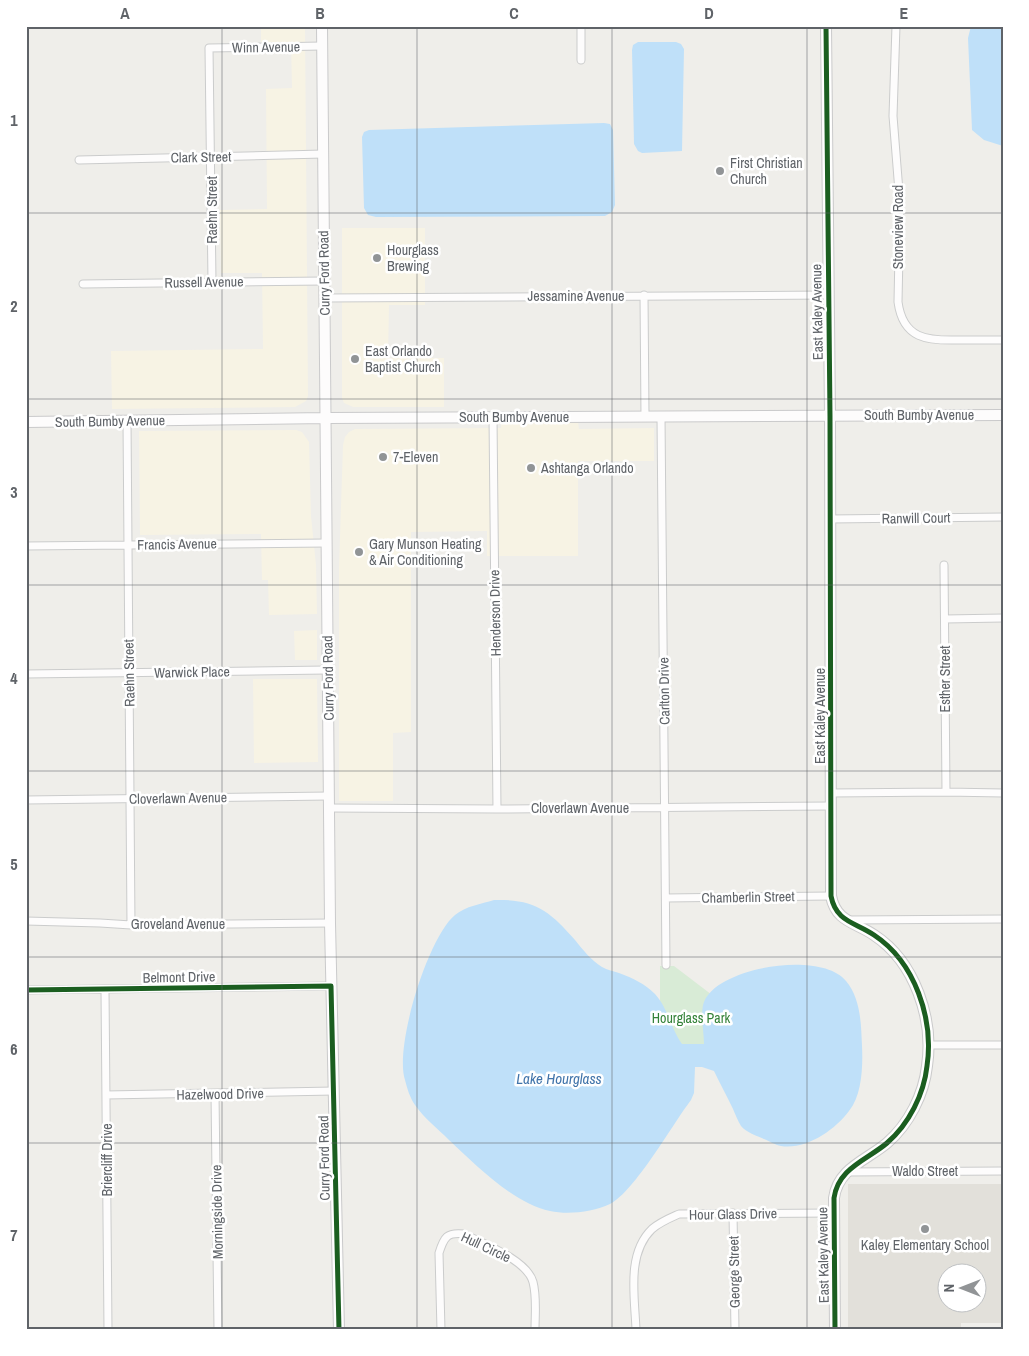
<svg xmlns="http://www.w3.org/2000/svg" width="1029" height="1356" font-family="'Archivo Narrow',sans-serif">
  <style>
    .commercial { fill: #f7f3e4 }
    .education { fill: #e2e0da; fill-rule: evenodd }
    .green { fill: #d8ebd6 }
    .water { fill: #bfe0f9 }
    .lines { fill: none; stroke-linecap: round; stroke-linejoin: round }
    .street-casing { stroke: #cbcccc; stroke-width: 9 }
    .secondary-casing { stroke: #cacacb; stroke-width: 12 }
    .street { stroke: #fdfcfc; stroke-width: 7 }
    .secondary { stroke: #fdfcfc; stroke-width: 10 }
    .cycleway-casing { stroke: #fff; stroke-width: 8 }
    .cycleway { stroke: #1b5e20; stroke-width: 5 }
    .grid { fill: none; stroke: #5f6368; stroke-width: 1; stroke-opacity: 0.55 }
    .poi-dot { fill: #919496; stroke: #fff; stroke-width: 2 }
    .labels { text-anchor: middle; stroke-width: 5; stroke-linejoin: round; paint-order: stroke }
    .street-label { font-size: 14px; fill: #5f6368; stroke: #fff }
    .poi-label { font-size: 14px; fill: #5f6368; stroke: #fff; text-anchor: start }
    .park-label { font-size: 14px; fill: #348238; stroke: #fff }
    .water-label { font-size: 15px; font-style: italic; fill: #4174aa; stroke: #fff }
    .neatline { fill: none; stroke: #5f6368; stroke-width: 2 }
    .grid-label { font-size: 16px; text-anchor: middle; font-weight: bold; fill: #5f6368 }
  </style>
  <rect width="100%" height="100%" fill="#efeeea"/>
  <!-- commercial -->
  <path class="commercial" d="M261,26h44l3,370 -2,5 -11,6 -183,2 -1,-58 152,-2 -1,-76h-41l-1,-63 47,-1 -1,-120 26,-1 -1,-46h-30z
    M342,228h83v77h-36l-1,53h56v49h-91l-9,-4 -2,-5z
    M501,422h77l1,7 75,-1v33h-76v95h-91v-25l-76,1v200l-18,1v68h-54v-233l4,-123 2,-8 4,-5 6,-3 146,-1z
    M296,430l6,2 7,10 2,74 5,49 1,49 -48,1 -1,-35h-6l-1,-46 -121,1 -1,-104z
    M317,630v30h-22l-1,-29z
    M253,679h64l1,83 -64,1z"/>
  <!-- education -->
  <path class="education" d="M848,1184h155v139h-42v7h-113zM946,1274h30v30h-30z"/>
  <!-- green -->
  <path class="green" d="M660,966h14l109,83h-123z"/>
  <!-- water -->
  <path class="water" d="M971,26h32v120l-19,-6 -12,-10 -4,-92z
    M638,42h38l5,2 3,5 -2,102 -40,2 -4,-2 -4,-7 -2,-94 1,-5z
    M604,123l6,1 3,6 2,75 -3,7 -7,4 -229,1 -8,-2 -4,-7 -2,-71 2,-5 5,-2z
    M494,900c40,-1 55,10 81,40 8,10 16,20 27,27 5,3 12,4 17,6 14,5 26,11 36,21 13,14 16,35 27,50h22c0,-11 -4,-33 0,-42 13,-35 117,-52 142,-21 15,18 15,43 16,65 1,20 0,49 -13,65 -14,19 -43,39 -68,35 -6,-1 -12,-5 -17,-7 -7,-3 -18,-7 -23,-13 -3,-5 -6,-12 -8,-17 -6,-13 -13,-25 -19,-38l-12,-4h-7l-1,26 -3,7c-19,25 -56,91 -81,104 -17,8 -42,11 -60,7 -36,-7 -74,-46 -101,-71 -11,-11 -25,-22 -34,-35 -5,-7 -8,-17 -10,-25 -11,-33 23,-143 50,-165 11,-9 26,-11 39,-15z"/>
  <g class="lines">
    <defs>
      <path id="street" d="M581,26v34
        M896,26l-3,90 7,88 -2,98c5,37 29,39 61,38 15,0 29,0 44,0
        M79,160l244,-6
        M212,282l-3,-234 113,-2
        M83,284l241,-3
        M644,295l1,122
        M325,298l503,-3
        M493,417l4,392
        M661,417l5,548
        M127,421l4,504
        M830,519l173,-2
        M26,546l301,-3
        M944,565l2,227
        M945,619l58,-1
        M26,674l301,-4
        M831,793l115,-1 57,1
        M26,800l303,-4
        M329,808l168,1 334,-3
        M666,898l165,-2
        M849,920l154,-1
        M26,921l74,2 31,2 199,-2
        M26,990l305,-4
        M105,990l3,340
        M929,1045h74
        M215,1094l3,236
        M106,1095l228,-4
        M847,1172l156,-1
        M733,1213l2,117
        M441,1330l-2,-77c5,-16 8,-21 25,-19 20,10 63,26 69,48 4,15 2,32 2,48
        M636,1330c-1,-32 -10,-76 16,-101 8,-7 18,-11 27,-15l155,-1"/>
      <path id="secondary" d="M322,26l8,897 9,407
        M826,26l4,390 1,480c5,26 24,26 43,39 41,27 60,84 53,131 -3,28 -18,58 -40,77 -20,17 -49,25 -53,55l1,132
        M26,422l300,-4 677,-3"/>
    </defs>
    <!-- street casing -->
    <use href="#street" class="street-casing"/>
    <!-- secondary casing -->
    <use href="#secondary" class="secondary-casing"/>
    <!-- street -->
    <use href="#street" class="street"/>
    <!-- secondary -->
    <use href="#secondary" class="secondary"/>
    <defs>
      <path id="cycleway" d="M826,26l4,390 1,480c5,26 24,26 43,39 41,27 60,84 53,131 -3,28 -18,58 -40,77 -20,17 -49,25 -53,55l1,132
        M26,990l305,-4 8,344"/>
    </defs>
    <!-- cycleway casing -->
    <use href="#cycleway" class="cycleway-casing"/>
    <!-- cycleway -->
    <use href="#cycleway" class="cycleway"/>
  </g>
  <!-- grid -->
  <path class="grid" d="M222,26v1304M417,26v1304M612,26v1304M807,26v1304M26,213h977M26,399h977M26,585h977M26,771h977M26,957h977M26,1143h977"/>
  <!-- markers -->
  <g class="poi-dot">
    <circle cx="720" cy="171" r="5"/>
    <circle cx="377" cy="258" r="5"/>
    <circle cx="355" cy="359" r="5"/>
    <circle cx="383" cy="457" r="5"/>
    <circle cx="531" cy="468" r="5"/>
    <circle cx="359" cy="552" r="5"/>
    <circle cx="925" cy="1229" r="5"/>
  </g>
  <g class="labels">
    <!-- street labels -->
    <g class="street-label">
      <text transform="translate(266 47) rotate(-1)" y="5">Winn Avenue</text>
      <text transform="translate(201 157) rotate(-1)" y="5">Clark Street</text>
      <text transform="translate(212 210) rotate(-90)" y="5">Raehn Street</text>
      <text transform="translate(898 227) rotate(-90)" y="5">Stoneview Road</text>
      <text transform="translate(324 273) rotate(-91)" y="5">Curry Ford Road</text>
      <text transform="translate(204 282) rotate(-1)" y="5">Russell Avenue</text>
      <text x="576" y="301">Jessamine Avenue</text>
      <text transform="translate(817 312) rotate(-91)" y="5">East Kaley Avenue</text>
      <text x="919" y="420">South Bumby Avenue</text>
      <text x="514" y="422">South Bumby Avenue</text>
      <text transform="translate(110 421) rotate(-1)" y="5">South Bumby Avenue</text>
      <text transform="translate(916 518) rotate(-1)" y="5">Ranwill Court</text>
      <text transform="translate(177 544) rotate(-1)" y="5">Francis Avenue</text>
      <text transform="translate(495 613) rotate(-91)" y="5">Henderson Drive</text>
      <text transform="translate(192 672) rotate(-1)" y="5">Warwick Place</text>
      <text transform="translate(129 673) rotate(-91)" y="5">Raehn Street</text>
      <text transform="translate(328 678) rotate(-91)" y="5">Curry Ford Road</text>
      <text transform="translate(945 679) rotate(-90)" y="5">Esther Street</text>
      <text transform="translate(664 691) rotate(-91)" y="5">Carlton Drive</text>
      <text transform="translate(820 716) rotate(-90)" y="5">East Kaley Avenue</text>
      <text transform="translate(178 798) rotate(-1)" y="5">Cloverlawn Avenue</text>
      <text x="580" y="813">Cloverlawn Avenue</text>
      <text transform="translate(748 897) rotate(-1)" y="5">Chamberlin Street</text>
      <text x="178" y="929">Groveland Avenue</text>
      <text transform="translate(179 977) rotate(-1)" y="5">Belmont Drive</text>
      <text transform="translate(220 1094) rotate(-1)" y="5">Hazelwood Drive</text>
      <text transform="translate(324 1158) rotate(-91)" y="5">Curry Ford Road</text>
      <text transform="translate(107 1160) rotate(-90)" y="5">Briercliff Drive</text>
      <text x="925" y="1176">Waldo Street</text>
      <text transform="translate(217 1212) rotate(-91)" y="5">Morningside Drive</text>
      <text transform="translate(733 1214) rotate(-1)" y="5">Hour Glass Drive</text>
      <text transform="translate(486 1247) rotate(25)" y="5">Hull Circle</text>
      <text transform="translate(823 1255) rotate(-91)" y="5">East Kaley Avenue</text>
      <text transform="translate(734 1272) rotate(-91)" y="5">George Street</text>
    </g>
    <!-- poi labels -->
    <g class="poi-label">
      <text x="730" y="168">First Christian<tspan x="730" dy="16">Church</tspan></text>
      <text x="387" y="255">Hourglass<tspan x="387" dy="16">Brewing</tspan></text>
      <text x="365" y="356">East Orlando<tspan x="365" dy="16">Baptist Church</tspan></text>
      <text x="393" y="462">7-Eleven</text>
      <text x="541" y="473">Ashtanga Orlando</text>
      <text x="369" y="549">Gary Munson Heating<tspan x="369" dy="16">&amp; Air Conditioning</tspan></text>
      <text x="925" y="1250" text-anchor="middle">Kaley Elementary School</text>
    </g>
    <!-- park labels -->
    <g class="park-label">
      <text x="691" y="1023">Hourglass Park</text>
    </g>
    <!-- water labels -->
    <g class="water-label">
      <text x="559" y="1084">Lake Hourglass</text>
    </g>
  </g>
  <!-- border -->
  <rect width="1029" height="1356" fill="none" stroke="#ffffff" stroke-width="55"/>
  <!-- north arrow -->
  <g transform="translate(962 1288) rotate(270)"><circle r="24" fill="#ffffff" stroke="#bfc1c3"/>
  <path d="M0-4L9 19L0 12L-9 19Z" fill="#919496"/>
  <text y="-8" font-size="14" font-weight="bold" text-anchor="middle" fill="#5f6368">N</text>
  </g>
  <rect x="28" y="28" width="974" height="1300" class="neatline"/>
  <g class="grid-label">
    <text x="125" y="19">A</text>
    <text x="320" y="19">B</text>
    <text x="514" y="19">C</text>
    <text x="709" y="19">D</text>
    <text x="904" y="19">E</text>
    <text x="14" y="126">1</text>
    <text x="14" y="312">2</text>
    <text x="14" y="498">3</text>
    <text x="14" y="684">4</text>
    <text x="14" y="870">5</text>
    <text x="14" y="1055">6</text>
    <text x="14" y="1241">7</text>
  </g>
</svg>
